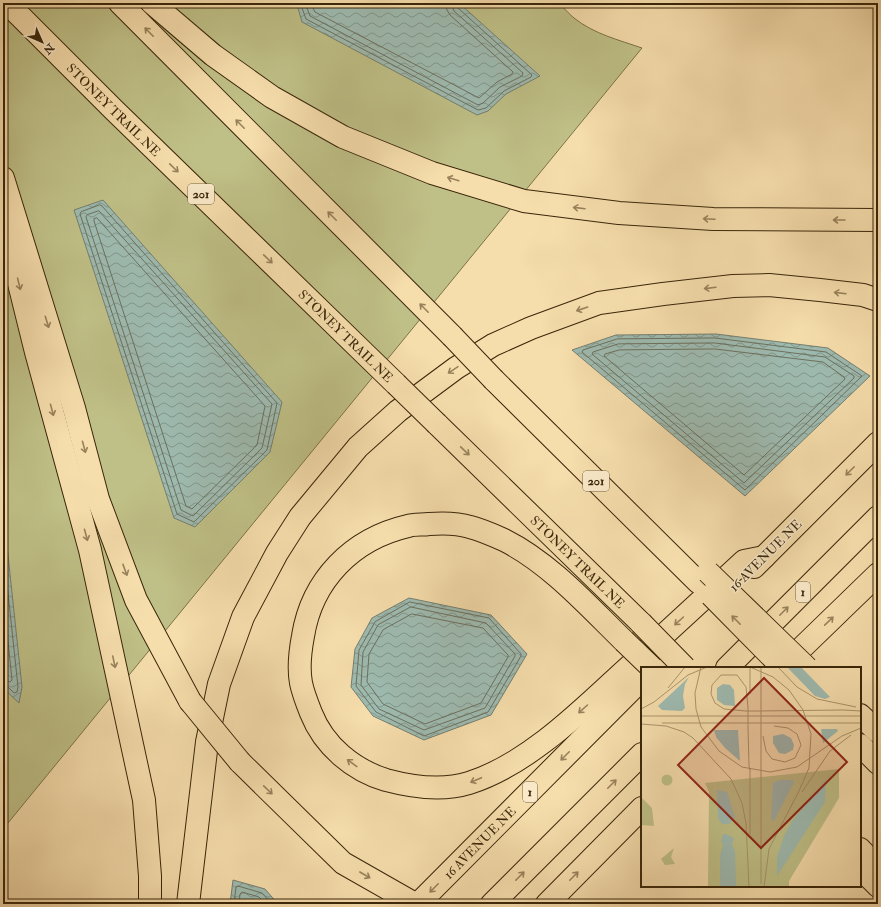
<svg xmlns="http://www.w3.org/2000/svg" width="881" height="907" font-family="'IM FELL Double Pica',serif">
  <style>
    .grass { fill: #bfc087; stroke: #7c7348 }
    .water { fill: url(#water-waves); stroke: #767f6e }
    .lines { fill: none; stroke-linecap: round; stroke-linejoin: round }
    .shore { stroke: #6c705e; stroke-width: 1 }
    .highway-casing { stroke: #3a260a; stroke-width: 24 }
    .highway { stroke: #f6ddac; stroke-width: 22 }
    .highway-bridge-casing { stroke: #3a260a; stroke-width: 24; stroke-linecap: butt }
    .highway-bridge { stroke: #f6ddac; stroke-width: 22 }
    .oneway { stroke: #98825b }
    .labels { text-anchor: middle; stroke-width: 3; stroke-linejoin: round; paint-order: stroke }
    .shield { fill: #f9e9c9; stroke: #736043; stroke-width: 1 }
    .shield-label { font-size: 12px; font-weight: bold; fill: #3a260a }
    .street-label { font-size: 13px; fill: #3a260a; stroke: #f9e9c9 }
    .inset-road { fill: none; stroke: #ab946b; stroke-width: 1 }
    .view { fill: #8f2418; fill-opacity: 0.15; stroke: #8f2418; stroke-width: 2 }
    .inset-edge { fill: none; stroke: #3a260a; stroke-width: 2 }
  </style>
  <defs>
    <pattern id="water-waves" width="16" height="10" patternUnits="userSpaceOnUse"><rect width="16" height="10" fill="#9ebbb1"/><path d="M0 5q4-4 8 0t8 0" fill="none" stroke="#82988e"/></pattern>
  </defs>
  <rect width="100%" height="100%" fill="#f6ddac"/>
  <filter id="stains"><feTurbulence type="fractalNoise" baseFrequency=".005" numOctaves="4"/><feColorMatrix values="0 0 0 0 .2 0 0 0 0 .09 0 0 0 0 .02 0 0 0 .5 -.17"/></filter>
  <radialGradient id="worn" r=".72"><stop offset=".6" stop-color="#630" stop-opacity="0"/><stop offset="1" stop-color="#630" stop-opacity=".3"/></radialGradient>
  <!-- grass -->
  <path class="grass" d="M3,3h556c5,5 10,11 15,15 20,16 45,22 68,30l-634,775 -5,-5z"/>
  <!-- water -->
  <path class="water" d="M299,3h160l81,73 -34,18 -18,17 -11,4 -175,-93 -4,-14z
    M103,200l179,202 -12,50 -75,75 -21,-9 -100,-308z
    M716,334l112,14 42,28 -125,120 -173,-146 44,-15z
    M3,508l19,179 -3,16 -16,-15z
    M409,598l82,17 36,39 -36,61 -67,25 -51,-24 -22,-29 4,-38 17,-31z
    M233,880l32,9 13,15h-48z"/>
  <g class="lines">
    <!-- shore -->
    <path class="shore" d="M303,3l-1,5 4,11 172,91 8,-2 18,-17 27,-14 1,-2 -74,-67 -2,-5
      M308,3l-1,5 3,8 168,89 5,-2 17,-16 22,-11 1,-3 -69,-62 -3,-8
      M314,3l-1,5 2,4 164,86 18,-16 15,-8 1,-2 -63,-57 -3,-5 -2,-7
      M100,205l2,1 175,197 -10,47 -73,72 -17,-8 -97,-300 1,-2z
      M99,211l173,193 -10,44 -69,68 -12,-6 -95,-293 1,-2z
      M97,218l168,188 -8,39 -65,64 -6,-3 -92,-285v-2z
      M715,338l111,14 36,24 -117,114 -163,-138 1,-2 34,-11z
      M715,343l110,14 29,19v2l-110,105 -152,-129 1,-2 25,-8z
      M715,349l108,13 21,15 1,2 -101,96 -140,-119 1,-2 14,-4z
      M3,546l15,141 -1,5 -3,1 -7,-7 -4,-1
      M3,593l9,87 -2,2 -7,-2
      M410,602l79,16 32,36v2l-33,56 -64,24 -48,-24 -20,-26 3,-36 16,-28z
      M411,607l75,16 29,31v2l-30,52 -61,22 -45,-21 -18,-24 2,-33 15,-27z
      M412,614l71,14 25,27v2l-27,46 -56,21 -42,-20 -16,-22 2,-28 14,-24z
      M234,904l2,-17 2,-1 24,7 10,11
      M239,904l1,-10 2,-2 17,5 7,7"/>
    <defs>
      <g id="highway">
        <path id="s1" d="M7,3l107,107 282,274"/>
        <path d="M120,3l332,333"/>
        <path d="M152,3l61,52 59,42 71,40 89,36 92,28 95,12 94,6 165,1"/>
        <path d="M3,178l71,230 24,91 38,101 54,101"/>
        <path d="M3,219l33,133 54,198 54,250 6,76v28"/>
        <path d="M494,380l204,202"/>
        <path id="s2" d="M437,424l204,199"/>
        <path d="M754,567l124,-124"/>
        <path d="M624,641c-36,-35 -74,-78 -120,-101 -11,-5 -22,-10 -34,-13 -13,-4 -28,-4 -41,-3 -7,1 -15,0 -21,2 -56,13 -96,54 -105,110 -3,16 -5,31 -2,47 2,10 6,20 10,30 13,33 42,57 75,67 26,7 57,11 83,3 57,-18 109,-69 152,-109 41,-37 82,-75 123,-113l20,-4"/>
        <path d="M727,668l151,-151"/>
        <path d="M781,668l97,-94"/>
        <path d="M860,715l18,17"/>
        <path d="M860,745l18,18"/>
        <path d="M240,762l103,101 72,41"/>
        <path d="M860,849l18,19"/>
        <path d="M860,868l18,18"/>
        <path d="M188,904l19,-162 12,-58 24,-67 34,-64 23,-36 58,-70 40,-36 58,-43 37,-23 38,-17 68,-25 64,-9 70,-8 36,-1 51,5 43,5 15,5"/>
        <path id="s3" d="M418,904l224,-225"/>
        <path d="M492,904l150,-150"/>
        <path d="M547,904l95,-96"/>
      </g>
    </defs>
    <!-- highway casing -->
    <use href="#highway" class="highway-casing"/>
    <!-- highway -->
    <use href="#highway" class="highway"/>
    <defs>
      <path id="highway-bridge" d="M452,336l42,44
        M396,384l41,40
        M708,572l99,96
        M711,595l72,73
        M641,623l44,45
        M624,641l28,27
        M190,701l50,61"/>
    </defs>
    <!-- highway-bridge casing -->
    <use href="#highway-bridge" class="highway-bridge-casing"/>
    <!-- highway-bridge -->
    <use href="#highway-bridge" class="highway-bridge"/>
  </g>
  <!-- one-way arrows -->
  <defs><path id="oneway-shaft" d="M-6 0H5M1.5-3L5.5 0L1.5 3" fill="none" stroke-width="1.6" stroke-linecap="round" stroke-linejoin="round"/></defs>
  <g class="oneway">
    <use href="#oneway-shaft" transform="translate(149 32) rotate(-135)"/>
    <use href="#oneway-shaft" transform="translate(240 124) rotate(-135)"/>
    <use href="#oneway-shaft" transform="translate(174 168) rotate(44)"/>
    <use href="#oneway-shaft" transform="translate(453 179) rotate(-163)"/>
    <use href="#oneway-shaft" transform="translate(579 208) rotate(-173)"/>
    <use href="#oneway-shaft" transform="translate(332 216) rotate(-135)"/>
    <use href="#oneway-shaft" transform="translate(709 219) rotate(-177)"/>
    <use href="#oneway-shaft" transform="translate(839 220) rotate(-180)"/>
    <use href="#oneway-shaft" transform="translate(268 259) rotate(44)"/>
    <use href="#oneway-shaft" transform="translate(19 284) rotate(76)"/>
    <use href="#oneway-shaft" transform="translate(710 288) rotate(173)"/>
    <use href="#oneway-shaft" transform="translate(840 293) rotate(-173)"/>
    <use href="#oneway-shaft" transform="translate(424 308) rotate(-135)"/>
    <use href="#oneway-shaft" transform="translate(582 309) rotate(161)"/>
    <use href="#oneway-shaft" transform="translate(47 322) rotate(73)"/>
    <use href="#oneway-shaft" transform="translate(453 370) rotate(146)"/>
    <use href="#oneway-shaft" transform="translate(52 410) rotate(75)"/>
    <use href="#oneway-shaft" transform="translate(84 447) rotate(75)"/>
    <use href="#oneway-shaft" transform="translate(465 451) rotate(44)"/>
    <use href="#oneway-shaft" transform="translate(850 471) rotate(135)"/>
    <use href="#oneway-shaft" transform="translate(86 535) rotate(75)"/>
    <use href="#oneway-shaft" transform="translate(125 570) rotate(70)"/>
    <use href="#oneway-shaft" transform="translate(784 611) rotate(-45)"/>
    <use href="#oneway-shaft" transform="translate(736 620) rotate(-135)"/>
    <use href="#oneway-shaft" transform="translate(679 621) rotate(138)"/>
    <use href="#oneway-shaft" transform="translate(829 621) rotate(-44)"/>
    <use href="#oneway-shaft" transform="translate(114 662) rotate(78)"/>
    <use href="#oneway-shaft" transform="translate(583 709) rotate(138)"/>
    <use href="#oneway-shaft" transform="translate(565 756) rotate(135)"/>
    <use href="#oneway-shaft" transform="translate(352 763) rotate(-144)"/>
    <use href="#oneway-shaft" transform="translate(476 780) rotate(157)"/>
    <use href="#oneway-shaft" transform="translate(612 784) rotate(-45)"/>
    <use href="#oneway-shaft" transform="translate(268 790) rotate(44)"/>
    <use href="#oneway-shaft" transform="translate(365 875) rotate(30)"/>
    <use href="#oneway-shaft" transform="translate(520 876) rotate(-45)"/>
    <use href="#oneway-shaft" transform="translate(574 876) rotate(-45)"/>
    <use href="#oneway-shaft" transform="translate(434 888) rotate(135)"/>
  </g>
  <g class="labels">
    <!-- shield labels -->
    <g class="shield">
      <rect x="188" y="184" width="26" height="20" rx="3"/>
      <rect x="583" y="471" width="26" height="20" rx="3"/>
      <rect x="796" y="582" width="14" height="20" rx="3"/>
      <rect x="523" y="782" width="14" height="20" rx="3"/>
    </g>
    <g class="shield-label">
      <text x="201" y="198">201</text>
      <text x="596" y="485">201</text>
      <text x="803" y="596">1</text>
      <text x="530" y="796">1</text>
    </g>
    <!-- street labels -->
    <g class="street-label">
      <text dy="5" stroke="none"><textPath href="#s1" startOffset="151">STONEY TRAIL NE</textPath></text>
      <text dy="5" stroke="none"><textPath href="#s1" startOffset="475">STONEY TRAIL NE</textPath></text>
      <text transform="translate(765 555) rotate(-45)" y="5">16 AVENUE NE</text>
      <text dy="5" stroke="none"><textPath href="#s2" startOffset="197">STONEY TRAIL NE</textPath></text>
      <text dy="5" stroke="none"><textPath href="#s3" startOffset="87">16 AVENUE NE</textPath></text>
    </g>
  </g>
  <!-- overview -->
  <g transform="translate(641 667)">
    <rect width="220" height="220" fill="#f6ddac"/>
    <path d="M198,102v29l-50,83v6h-81l1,-95 -4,-9z" fill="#bfc087"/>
    <path d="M20.5 113a5.5 5.5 0 1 1 11 0a5.5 5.5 0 1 1-11 0ZM0,130l11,11 2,18 -13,-1zM33,181l-3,9 4,7 -10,1 -4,-6z" fill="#bfc087"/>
    <path d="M146,0h14l29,30 -5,2 -10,-3zM48,10l-4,7 -2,12 2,12 -3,3 -20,-1 -4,-4zM82,17l7,1 4,5 1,16 -11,-1 -7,-5v-12zM180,62h16l1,2 -15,12zM73,63h24l2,31 -15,-13 -9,-11zM142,67l8,4 3,7 -1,5 -8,4 -6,-1 -6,-10v-7zM138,113h14l1,2 -20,39 -3,-2 2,-36zM185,113l-1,22 -48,74v-18l7,-22 8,-15zM76,123l10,2 8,25 -6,7h-7l-4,-6zM85,167l8,4 -2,7 3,6 1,36h-16v-32l3,-10 -2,-4 2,-7z" fill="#9ebbb1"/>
    <path class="inset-road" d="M60,0l-6,26 1,16 5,18 18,24 23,16 28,5 27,-5 45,-31 19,-8M109,0l23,10 16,13 14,20 8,24 -2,34 -10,23 -30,58 -5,38M109,0v27M137,0l19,20 20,12 39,8M120,1v216M27,21l17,-21M0,42l13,-7 34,-27 19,-8M0,49h220M21,56h199M0,57l25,2 18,6 9,6 38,41 11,24 4,20 3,64M122,69l3,15 6,8 13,3 10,-4 6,-13 -4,-11 -9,-6 -14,-2M109,103l-1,-4 -1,-39v-20l-2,-20 -9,-12h-16l-9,10 -1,9 4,9 9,6 22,2h12l85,-1 18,1M161,125l28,-41 21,-16M109,167v-66"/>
    <path class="view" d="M123,11l83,84 -86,86 -83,-83z"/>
    <rect width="220" height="220" class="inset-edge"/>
  </g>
  <!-- margin -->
  <rect width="881" height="907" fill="none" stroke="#f6ddac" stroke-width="16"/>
  <rect x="4" y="4" width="873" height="899" fill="none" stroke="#3a260a" stroke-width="2"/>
  <rect x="8" y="8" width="865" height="891" fill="none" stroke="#3a260a"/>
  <!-- north arrow -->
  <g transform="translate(42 42) rotate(135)" stroke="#f9e9c9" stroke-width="3" paint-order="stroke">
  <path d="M0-3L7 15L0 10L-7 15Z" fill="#3a260a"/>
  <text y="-6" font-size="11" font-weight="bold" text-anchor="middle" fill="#3a260a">N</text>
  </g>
  <rect width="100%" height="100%" filter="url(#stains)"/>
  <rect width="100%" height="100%" fill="url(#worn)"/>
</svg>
